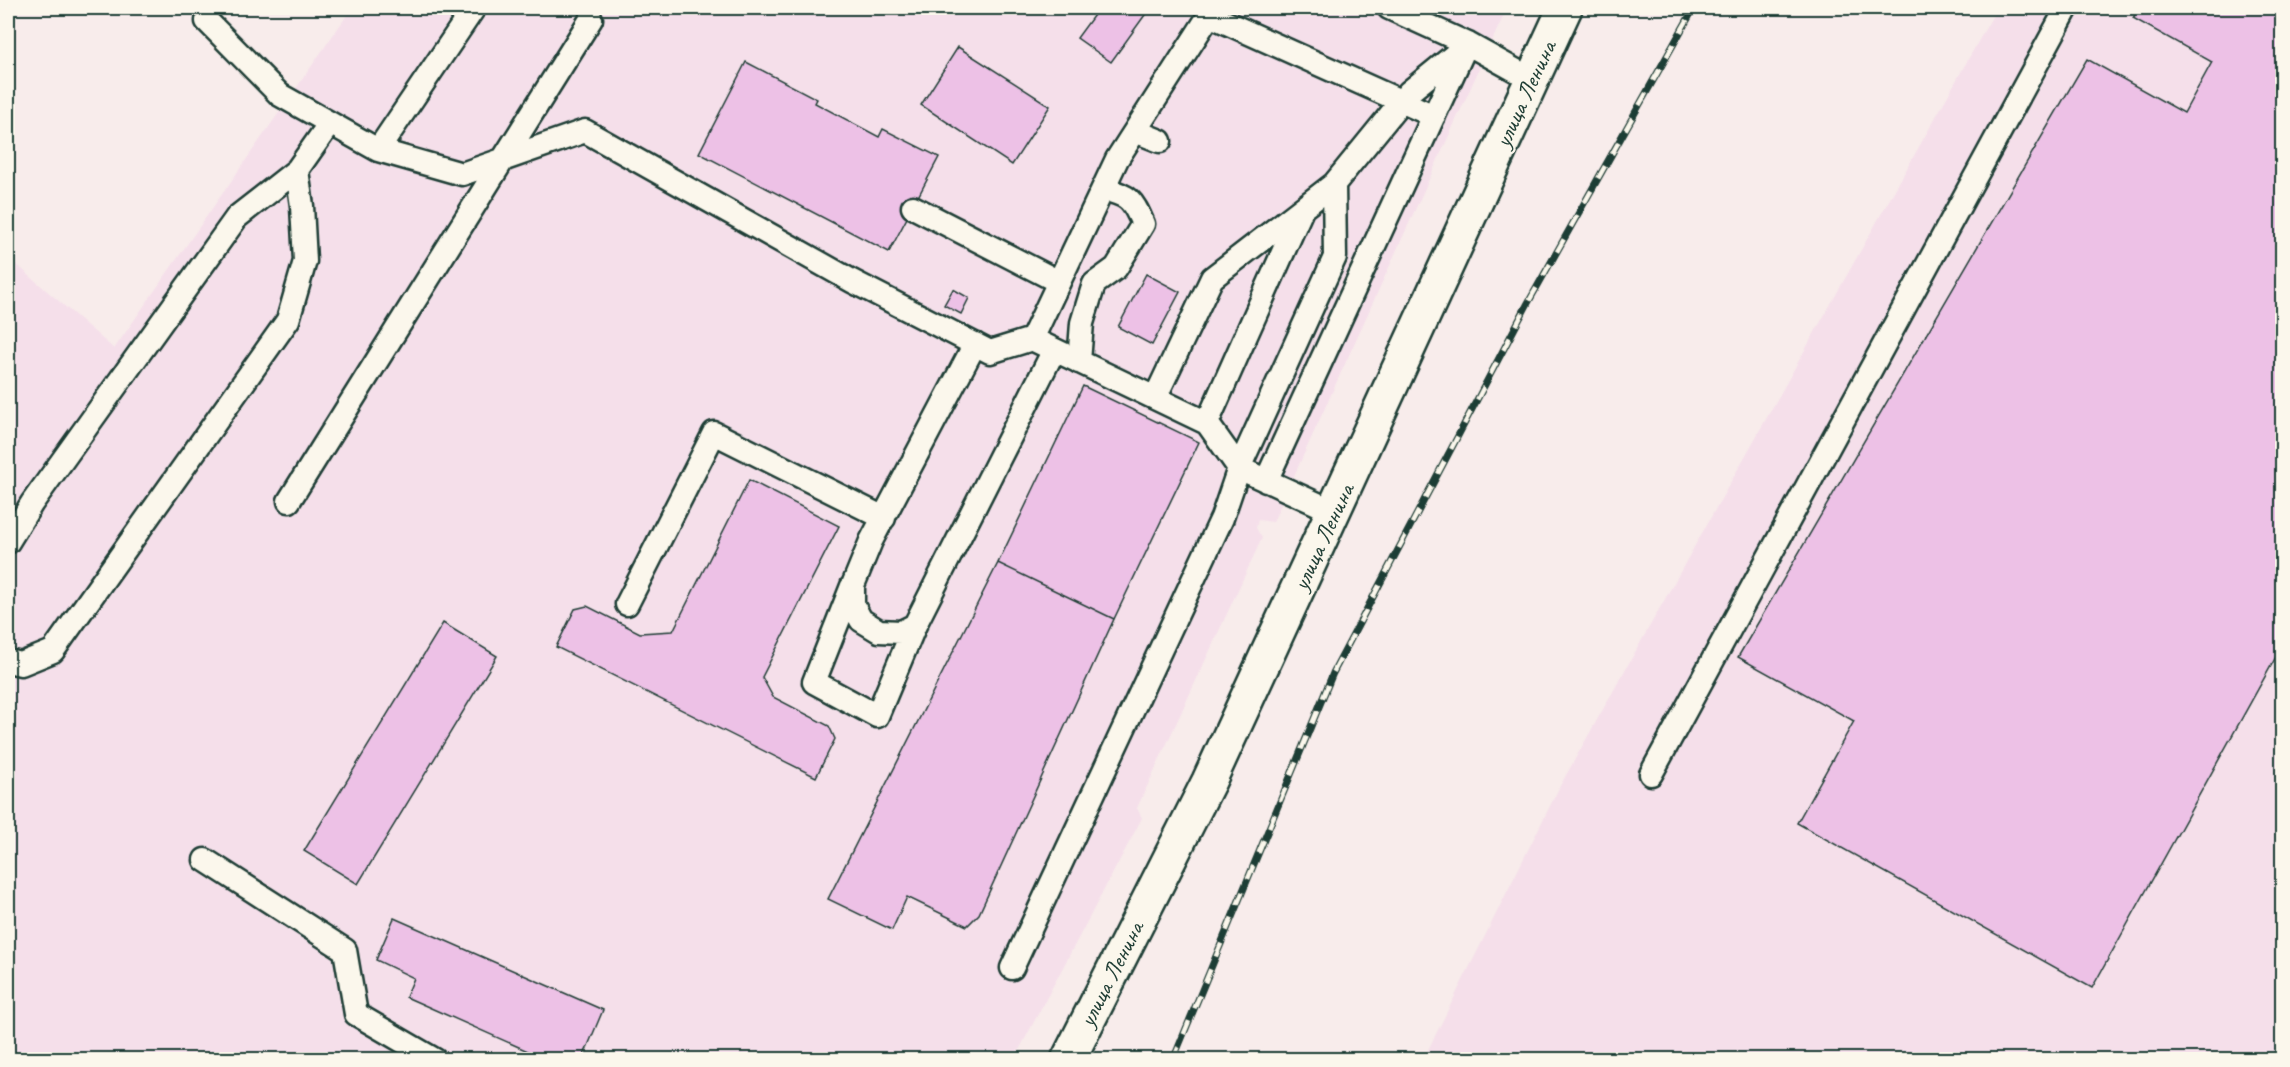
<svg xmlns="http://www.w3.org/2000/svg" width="2290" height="1067" font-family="Caveat,sans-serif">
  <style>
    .built { fill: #f5dfea }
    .building { fill: #edc1e6; stroke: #1f3d34; stroke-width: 1.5 }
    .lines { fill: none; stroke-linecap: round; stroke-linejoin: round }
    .lane-casing { stroke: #1f3d34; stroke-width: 27 }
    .secondary-casing { stroke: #1f3d34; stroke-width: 38 }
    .lane { stroke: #fbf7ec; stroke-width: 22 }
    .secondary { stroke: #fbf7ec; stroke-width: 33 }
    .rail-casing { stroke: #1f3d34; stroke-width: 7 }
    .rail { stroke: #fbf7ec; stroke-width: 4.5; stroke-dasharray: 14; stroke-linecap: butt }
    .labels { text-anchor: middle; stroke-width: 4.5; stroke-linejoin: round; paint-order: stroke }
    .street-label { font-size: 24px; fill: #1f3d34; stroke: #fbf7ec }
  </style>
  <rect width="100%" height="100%" fill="#f8eceb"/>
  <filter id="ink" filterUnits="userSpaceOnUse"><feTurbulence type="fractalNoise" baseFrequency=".0167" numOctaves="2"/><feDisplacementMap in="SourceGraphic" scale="12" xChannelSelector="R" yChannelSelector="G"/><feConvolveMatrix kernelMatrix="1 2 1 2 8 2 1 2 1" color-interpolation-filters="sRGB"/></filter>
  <g filter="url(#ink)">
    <!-- built -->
    <path class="built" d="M352,8h1155l-234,514 -15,-2 -2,8 6,10 -125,270 5,10 -124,234 -7,7h-1003v-802l106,92z
      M1997,8h285v1051l-859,1 138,-276z"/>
    <!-- building -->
    <path class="building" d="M1099,8h51l-39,54 -34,-24z
      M2139,8h143v638l-190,342 -295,-165 57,-102 -116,-64 349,-598 97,54 28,-51 -79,-44z
      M958,47l92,59 -38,59 -91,-60z
      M746,62l71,37 -2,4 64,34 4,-8 56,28 -50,95 -190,-99z
      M1146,274l34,18 -28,53 -34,-18z
      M953,289l16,9 -8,16 -17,-9z
      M1083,386l116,56 -85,177 -116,-56z
      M749,480l90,46 -77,151 11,20 56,29 6,13 -19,38 -260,-130 19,-38 12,-3 53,27 33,-2z
      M998,563l116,56 -135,295 -12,12 -60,-29 -15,33 -64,-31z
      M443,623l54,33 -139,228 -54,-33z
      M394,918l209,92 -21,50h-34l-142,-63 8,-19 -38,-18z"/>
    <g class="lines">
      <defs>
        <path id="lane" d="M1389,8l79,36 63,35
          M1209,15l225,101
          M207,21l73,74 98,55 84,24 123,-43 267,150 138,71 42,-13 175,84 32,45 96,44
          M1135,131l25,10
          M378,150l96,-142
          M913,207l146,75
          M1032,339l85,-180 97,-151
          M975,344l-104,197 -18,44v20l8,15 18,11 22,1 14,-7 139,-275
          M1079,362l3,-39 12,-39 22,-16 27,-44c-10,-24 -14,-29 -40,-35
          M1155,398l57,-120 122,-94 75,-92 59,-48
          M1207,423l94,-211
          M1266,481l198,-431
          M289,501l302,-482
          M8,542l24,-39 205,-286 60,-47 33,-47
          M852,586l-38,96 63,34 38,-91
          M627,604l87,-171 170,85
          M8,661l13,3 32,-13 235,-331 17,-59 -3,-55 -5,-36
          M1651,774l416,-766
          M205,860l140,90 11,64 79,46
          M1012,968l210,-450 17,-50 96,-211 -1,-73"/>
        <path id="secondary" d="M1068,1060l141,-279 356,-773"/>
      </defs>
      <!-- lane casing -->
      <use href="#lane" class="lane-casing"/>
      <!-- secondary casing -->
      <use href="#secondary" class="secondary-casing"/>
      <!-- lane -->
      <use href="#lane" class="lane"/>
      <!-- secondary -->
      <use href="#secondary" class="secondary"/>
      <defs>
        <path id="rail" d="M1173,1060l160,-387 195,-370 166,-295"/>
      </defs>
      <!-- rail casing -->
      <use href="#rail" class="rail-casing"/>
      <!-- rail -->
      <use href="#rail" class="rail"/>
    </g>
  </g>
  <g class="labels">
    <!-- street labels -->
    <g class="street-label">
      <text transform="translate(1525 94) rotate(-65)" y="8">улица Ленина</text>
      <text transform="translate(1323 537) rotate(-65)" y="8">улица Ленина</text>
      <text transform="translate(1111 974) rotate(-63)" y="8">улица Ленина</text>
    </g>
  </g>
  <!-- margin -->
  <rect width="2290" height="1067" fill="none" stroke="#fbf7ec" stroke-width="30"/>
  <rect x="15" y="15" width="2260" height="1037" fill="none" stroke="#1f3d34" stroke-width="2" filter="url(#ink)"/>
</svg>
